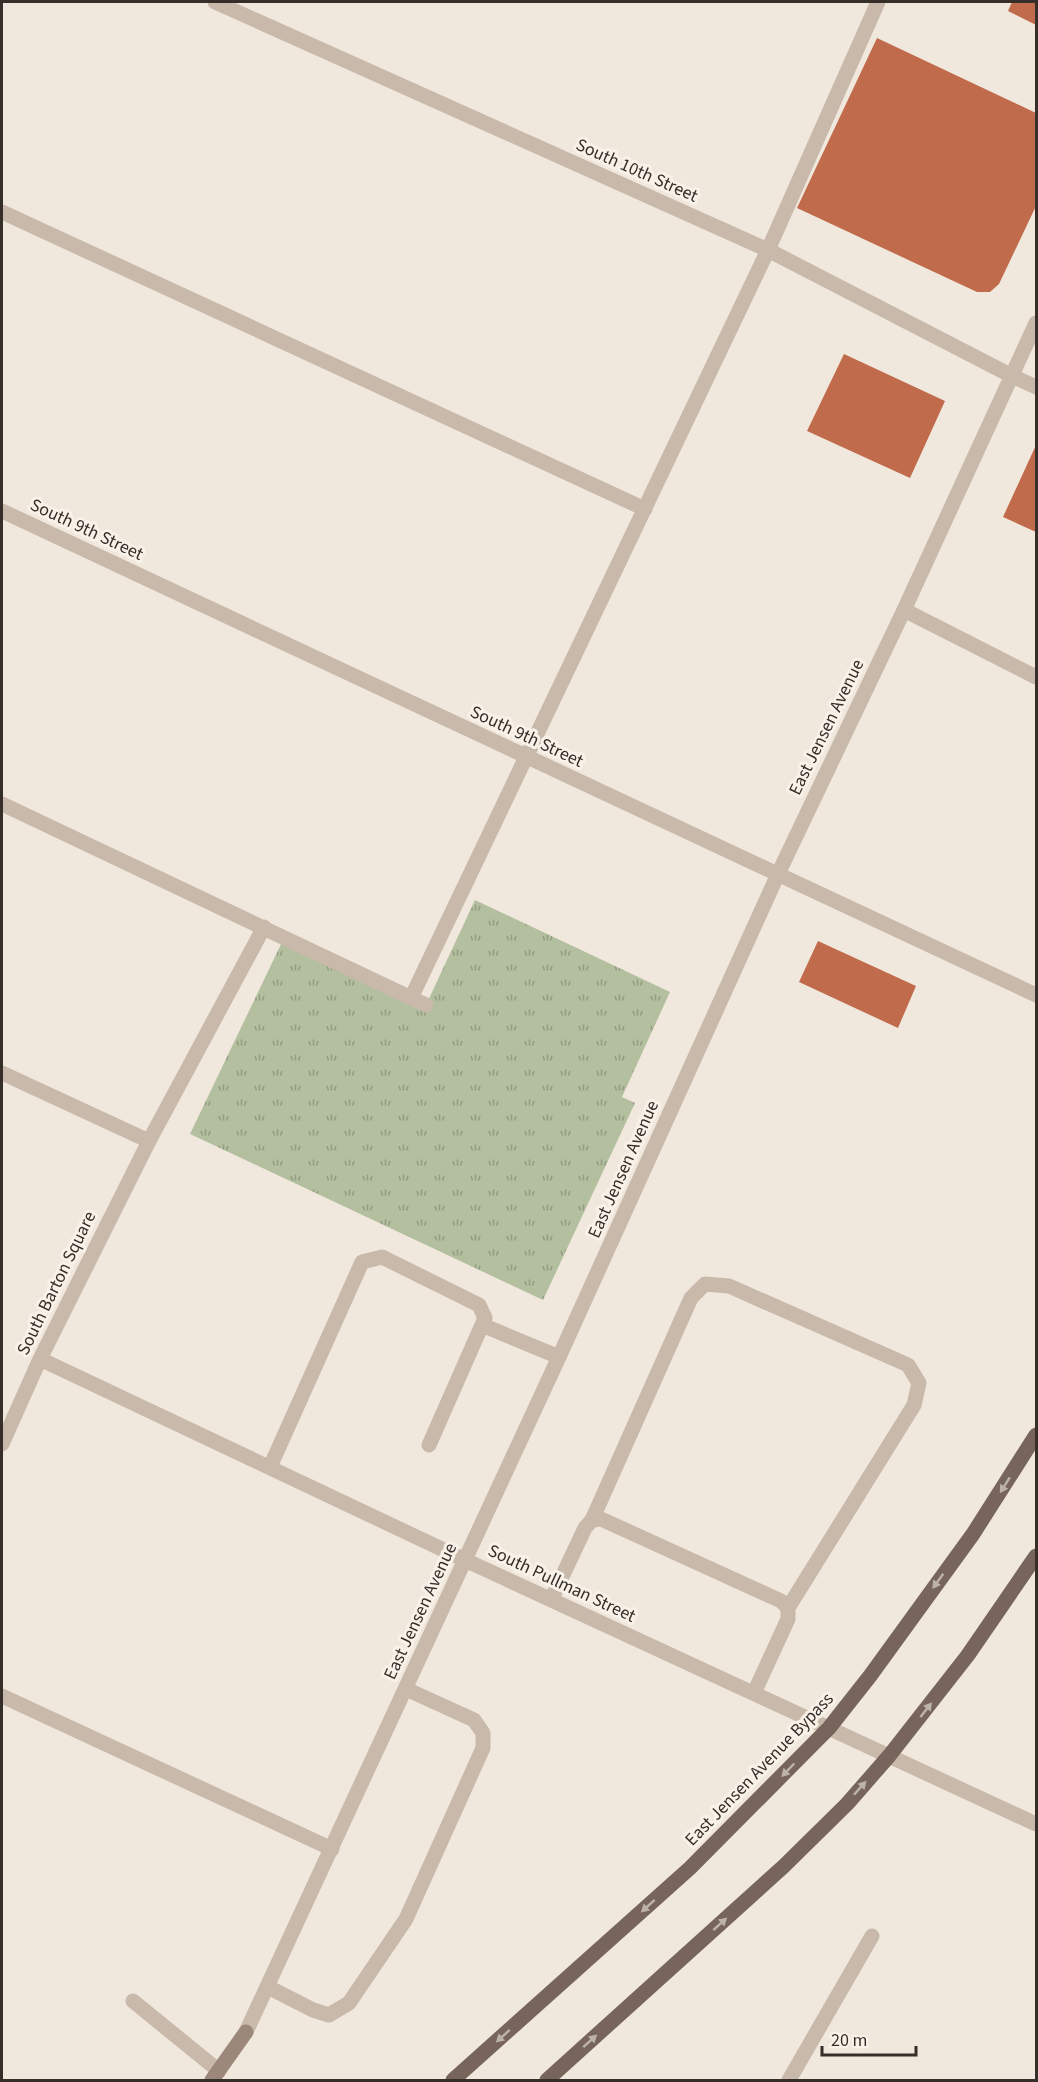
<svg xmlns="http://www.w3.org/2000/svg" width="1038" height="2082" font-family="'Source Sans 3',sans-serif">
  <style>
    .grass { fill: url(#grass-tufts) }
    .building { fill: #c06c4c }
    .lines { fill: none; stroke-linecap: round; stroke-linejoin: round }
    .lane { stroke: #c9b9aa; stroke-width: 15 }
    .street { stroke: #c9b9aa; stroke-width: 15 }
    .secondary { stroke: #9c887b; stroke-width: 15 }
    .primary { stroke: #77655b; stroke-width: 15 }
    .oneway { fill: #beb3a9 }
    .labels { text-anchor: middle; stroke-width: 6; stroke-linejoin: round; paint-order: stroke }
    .street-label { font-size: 18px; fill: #362e29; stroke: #f9f2e9 }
  </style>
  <defs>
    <pattern id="grass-tufts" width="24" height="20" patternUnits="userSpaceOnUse" patternTransform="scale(1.5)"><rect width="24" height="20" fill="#b3bf9e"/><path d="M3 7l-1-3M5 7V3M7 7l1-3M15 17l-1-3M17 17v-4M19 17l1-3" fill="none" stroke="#929c81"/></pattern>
  </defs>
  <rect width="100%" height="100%" fill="#f1e8dd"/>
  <!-- grass -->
  <path class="grass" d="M475,900l195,92 -48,105 13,6 -92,197 -353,-166 94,-196 142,67z"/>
  <!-- building -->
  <path class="building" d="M1012,2h24v23l-28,-14z
    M877,38l159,75v93l-37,78 -9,8h-13l-180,-84z
    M844,354l101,47 -35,77 -103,-47z
    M1036,445v87l-33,-15z
    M818,941l98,45 -18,42 -99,-46z"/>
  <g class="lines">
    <!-- lane -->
    <path class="lane" d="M2,212l643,297
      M904,610l132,67
      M2,804l424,201
      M411,998l357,-748 110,-248
      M149,1141l115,-214
      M482,1325l77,32
      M270,1467l92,-205 20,-5 97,48 6,13 -56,127
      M592,1520l99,-222 14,-14 24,2 179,79 11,18 -5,22 -126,203
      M552,1598l33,-70 7,-8 9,-1 180,82 7,7v11l-34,74
      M2,1696l330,153
      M268,1987l45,23 16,5 20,-12 57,-84 77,-171v-15l-9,-13 -68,-31
      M133,2001l86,70
      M789,2080l83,-144"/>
    <!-- street -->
    <path class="street" d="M215,2l553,248 244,126 24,11
      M2,511l1034,484
      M2,1073l147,68 -109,218 -38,85
      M40,1359l425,201 571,264
      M246,2032l313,-675 219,-483 126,-264 132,-287"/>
    <!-- secondary -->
    <path class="secondary" d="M212,2080l34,-48"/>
    <!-- primary -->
    <path class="primary" d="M453,2080l237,-212 139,-140 41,-52 103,-142 63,-99
      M547,2080l237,-214 63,-62 42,-48 79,-101 68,-99"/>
  </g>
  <!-- one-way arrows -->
  <defs><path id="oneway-solid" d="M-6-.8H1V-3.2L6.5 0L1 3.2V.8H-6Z" transform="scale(1.5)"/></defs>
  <g class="oneway">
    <use href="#oneway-solid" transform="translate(1005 1485) rotate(122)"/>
    <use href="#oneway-solid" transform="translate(938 1581) rotate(126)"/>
    <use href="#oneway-solid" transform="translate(926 1710) rotate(-52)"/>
    <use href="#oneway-solid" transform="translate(788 1770) rotate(134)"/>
    <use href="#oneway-solid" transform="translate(860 1788) rotate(-48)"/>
    <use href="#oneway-solid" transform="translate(648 1906) rotate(138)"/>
    <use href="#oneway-solid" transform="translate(720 1924) rotate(-42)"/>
    <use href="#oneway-solid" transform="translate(503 2036) rotate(138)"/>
    <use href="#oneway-solid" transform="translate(590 2041) rotate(-42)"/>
  </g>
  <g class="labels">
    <!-- street labels -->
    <g class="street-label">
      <text transform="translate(637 170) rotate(24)" y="6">South 10th Street</text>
      <text transform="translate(87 529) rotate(25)" y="6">South 9th Street</text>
      <text transform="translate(826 727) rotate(-64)" y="6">East Jensen Avenue</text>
      <text transform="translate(527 736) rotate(25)" y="6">South 9th Street</text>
      <text transform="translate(623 1169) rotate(-66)" y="6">East Jensen Avenue</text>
      <text transform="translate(56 1283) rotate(-64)" y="6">South Barton Square</text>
      <text transform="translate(562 1583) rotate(25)" y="6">South Pullman Street</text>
      <text transform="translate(420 1611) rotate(-65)" y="6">East Jensen Avenue</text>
      <text transform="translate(759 1769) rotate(-46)" y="6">East Jensen Avenue Bypass</text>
    </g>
  </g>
  <!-- border -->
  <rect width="1038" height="2082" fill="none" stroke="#362e29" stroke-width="6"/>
  <!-- scale -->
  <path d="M822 2046v9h94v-9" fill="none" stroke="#362e29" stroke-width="3"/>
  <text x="831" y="2046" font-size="18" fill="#362e29" stroke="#f9f2e9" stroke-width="4.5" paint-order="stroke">20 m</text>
</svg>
